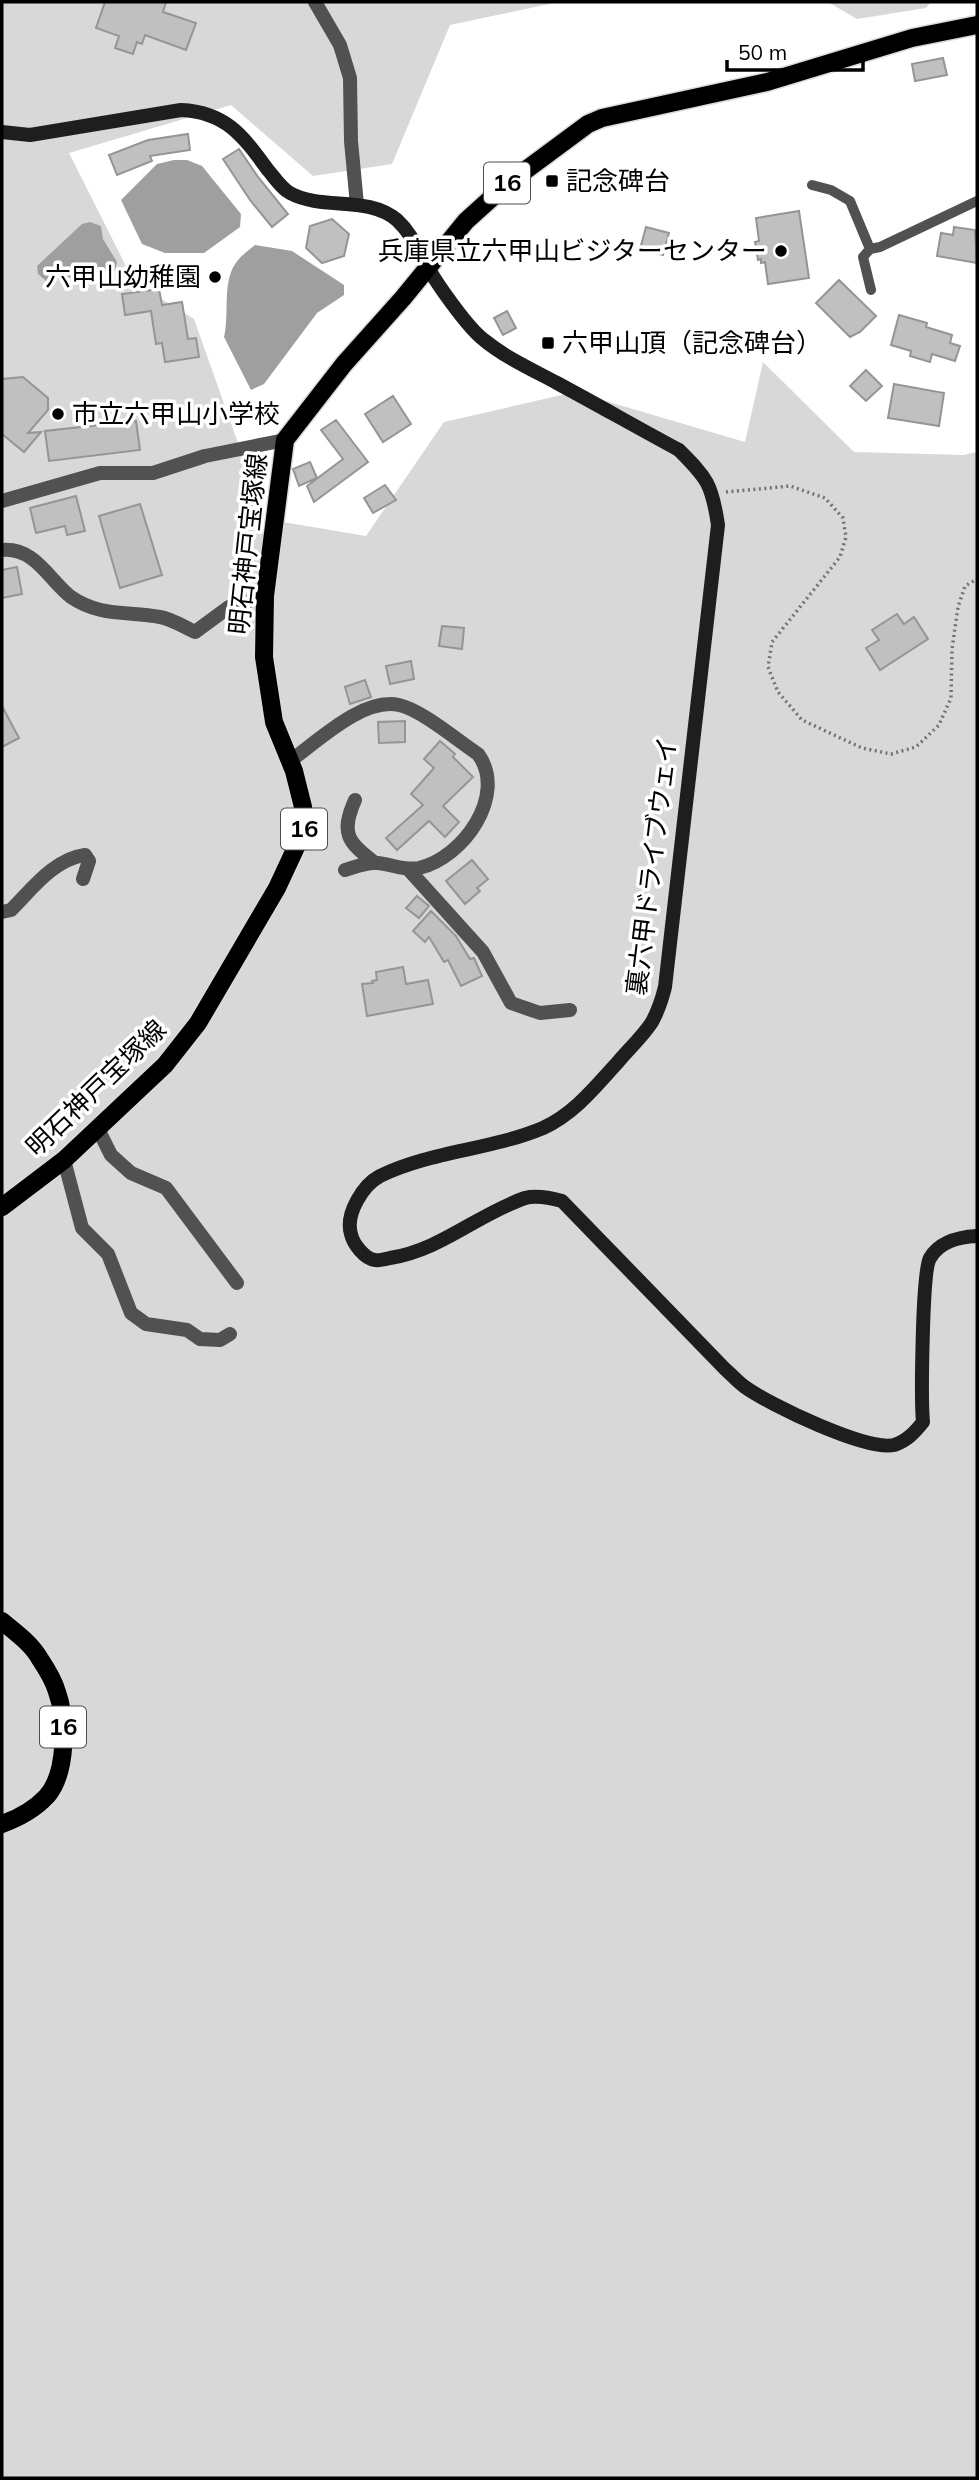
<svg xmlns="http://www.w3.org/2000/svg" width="979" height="2480" font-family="Mulish,'Noto Sans JP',sans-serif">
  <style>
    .green { fill: #d8d8d8 }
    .water { fill: #9f9f9f }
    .building { fill: #c0c0c0; stroke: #959595; stroke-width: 2 }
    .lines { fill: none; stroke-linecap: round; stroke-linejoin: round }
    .primary-casing { stroke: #dbdbdb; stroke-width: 21 }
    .path { stroke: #737373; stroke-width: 3.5; stroke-dasharray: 2 3.5; stroke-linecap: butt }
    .lane { stroke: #515151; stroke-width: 10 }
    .street { stroke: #515151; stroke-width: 14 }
    .secondary { stroke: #1e1e1e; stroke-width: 14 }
    .primary { stroke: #000; stroke-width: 18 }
    .poi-dot { fill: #000; stroke: #fff; stroke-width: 2.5 }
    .labels { text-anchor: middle; stroke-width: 7; stroke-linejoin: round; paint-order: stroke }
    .shield { fill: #fff; stroke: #4c4c4c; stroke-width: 2 }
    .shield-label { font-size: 24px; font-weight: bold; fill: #000 }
    .poi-label { font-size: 26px; fill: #000; stroke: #fff; text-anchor: start }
    .street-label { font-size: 26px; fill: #000; stroke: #fff }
  </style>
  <rect width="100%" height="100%" fill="#fff"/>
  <!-- green -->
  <path class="green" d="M2,2h557l-109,23 -58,139 -79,12 -82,-71 -162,48 65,129 60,37 71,200 101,17 78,-114 131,-30 170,50 18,-80 91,90 109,3 14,-3v2026h-975z
    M828,2h103l-5,6 -69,11z"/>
  <!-- water -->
  <path class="water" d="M174,160h13l15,6 39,48 -1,13 -36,26h-39l-23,-9 -21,-44 36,-36z
    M90,222l11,4 2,13 14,23 -2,9 -69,10 -8,-7 -1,-8 45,-42z
    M255,245l37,6 52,34v10l-27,18 -53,71 -13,6 -27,-53c6,-24 -3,-57 14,-77 4,-5 11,-10 17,-15z"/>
  <!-- building -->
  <path class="building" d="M105,2h61l-3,10 33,11 -10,27 -41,-15 -3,9 -5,-2 -4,12 -18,-6 4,-12 -23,-8z
    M943,58l4,17 -32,6 -3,-17z
    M188,134l2,16 -40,6 2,5 -35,14 -8,-20 39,-15z
    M239,149l19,28 30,37 -16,13 -22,-27 -27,-41z
    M799,211l10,67 -41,6 -3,-22 -4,1v-4l-3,1 -3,-18 4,-1 -3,-23z
    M332,219l17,15 -5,22 -22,7 -16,-15 4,-22z
    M646,227l23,6 -6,22 -23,-6z
    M954,227l21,3 2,33 -40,-7 4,-23 12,2z
    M839,280l37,36 -16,16 -10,5 -34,-34z
    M159,289l3,16 20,-3 6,37 8,-1 3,19 -34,5 -3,-19 -6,1 -5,-33 -26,4 -3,-21z
    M507,311l9,17 -13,7 -9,-17z
    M899,315l28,8 -1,4 26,8 -2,8 10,3 -5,15 -23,-7 -2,8 -20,-6 1,-5 -20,-6z
    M866,370l16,16 -16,15 -16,-15z
    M23,377l25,21v12l-20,23 13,-1 -17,20 -22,-18v-55z
    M894,384l50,9 -5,33 -51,-8z
    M393,396l18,28 -28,18 -18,-28z
    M336,420l32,42 -54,40 -7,-16 36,-27 -22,-29z
    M136,421l4,29 -91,11 -4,-30z
    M310,462l7,16 -18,8 -6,-17z
    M385,485l11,15 -23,13 -9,-15z
    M76,496l9,35 -18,4 -2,-9 -29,7 -6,-25z
    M140,504l22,71 -42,13 -21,-72z
    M17,567l5,27 -20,4v-28z
    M897,614l7,10 10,-7 14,22 -48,31 -14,-22 13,-8 -7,-10z
    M442,626l22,2 -2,21 -23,-3z
    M411,661l3,18 -24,5 -4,-18z
    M365,680l6,17 -21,7 -5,-17z
    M2,706l17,32 -17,9z
    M405,721v21l-26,1 -1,-21z
    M440,741l15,13 -2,3 20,20 -30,29 16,16 -14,15 -16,-16 -32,29 -11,-12 37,-33 -12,-11 23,-26 -10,-9z
    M472,860l16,19 -11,9 3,3 -15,13 -19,-23z
    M417,896l12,10 -10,12 -13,-10z
    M431,911l25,25 14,23 4,-1 8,18 -21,10 -13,-26 -4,2 -15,-25 -4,5 -12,-11z
    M403,967l3,17 22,-4 5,24 -66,12 -5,-32 11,-1 -1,-2 5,-1 -1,-8z"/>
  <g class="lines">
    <defs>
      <path id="primary" d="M2,1207l62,-47 101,-95 33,-42 79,-135 27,-58 -1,-23 -9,-36 -20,-49 -10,-65 1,-61 20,-156 59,-76 59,-66 63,-77 41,-37 81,-60 14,-6 165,-36 145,-44 65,-13
        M2,1621c13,11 29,22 38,38 6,9 14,22 17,33 10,28 10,81 -10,104 -13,14 -28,22 -45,28"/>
    </defs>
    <!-- primary casing -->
    <use href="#primary" class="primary-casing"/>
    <!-- path -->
    <path class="path" d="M726,492l64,-6 35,12 18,20 3,19 -6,20 -68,85 -4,25 10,25 24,28 60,28 29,6 25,-7 23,-22 12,-27 1,-49 6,-42 7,-21 12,-7"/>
    <!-- lane -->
    <path class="lane" d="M812,185l19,5 19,11 20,48
      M871,290l-8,-33 7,-8 10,-2 97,-46"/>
    <!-- street -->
    <path class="street" d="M315,2l25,43 10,33 1,63 6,64
      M2,501l98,-28h53l52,-17 80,-16
      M2,550c33,-3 47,30 69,47 29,20 57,14 89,20 12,2 24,10 35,15l34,-25 36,-11
      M290,761c28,-20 73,-64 109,-56 23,5 59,36 79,49 30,41 -15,104 -59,114 -15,3 -28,-4 -42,-5 -11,-1 -22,4 -32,7
      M355,800c-15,34 -7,42 20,63
      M409,870l74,82 28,51 29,10 30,-3
      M2,912l9,-2c21,-21 43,-51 74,-55l4,6 -6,18
      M98,1129l13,26 20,18 35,15 71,95
      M64,1160l18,68 26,26 23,59 15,11 41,6 13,9 20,1 10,-6"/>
    <!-- secondary -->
    <path class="secondary" d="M2,132l28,3 151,-25c45,2 62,26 87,60 7,8 13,18 22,23 33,18 77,2 107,27 14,13 20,28 29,44 10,19 42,64 58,76 22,18 49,30 73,43 41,22 81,45 122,67 28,28 33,34 39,75l-53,462c-3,12 -7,24 -13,35 -9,14 -23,27 -34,40 -23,25 -44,52 -75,66 -52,22 -112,23 -163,48 -17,9 -35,38 -29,58 2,10 14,25 24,26 4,1 11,-1 15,-2 51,-8 88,-44 135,-60 11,-3 26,0 37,3l163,168c7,6 13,13 20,18 25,18 121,64 149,58 13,-4 21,-13 29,-23 -2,-21 -1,-151 7,-164 10,-17 29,-21 47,-22"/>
    <!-- primary -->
    <use href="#primary" class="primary"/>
  </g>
  <!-- markers -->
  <g class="poi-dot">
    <rect x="545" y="174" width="14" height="14" rx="3.5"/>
    <circle cx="781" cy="251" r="7"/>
    <circle cx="215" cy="277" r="7"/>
    <rect x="541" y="336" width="14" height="14" rx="3.5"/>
    <circle cx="58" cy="414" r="7"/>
  </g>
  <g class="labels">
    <!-- shield labels -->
    <g class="shield">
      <rect x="484" y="162.5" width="46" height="41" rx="5"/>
      <rect x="281" y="808.5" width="46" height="41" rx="5"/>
      <rect x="40" y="1706.5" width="46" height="41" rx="5"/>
    </g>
    <g class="shield-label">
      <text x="507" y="191">16</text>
      <text x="304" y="837">16</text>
      <text x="63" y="1735">16</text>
    </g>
    <!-- poi labels -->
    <g class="poi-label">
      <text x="566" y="190">記念碑台</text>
      <text x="767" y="260" text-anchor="end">兵庫県立六甲山ビジターセンター</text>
      <text x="201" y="286" text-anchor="end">六甲山幼稚園</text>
      <text x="562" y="352">六甲山頂（記念碑台）</text>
      <text x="72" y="423">市立六甲山小学校</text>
    </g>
    <!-- street labels -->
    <g class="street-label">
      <text transform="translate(248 544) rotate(-84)" y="9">明石神戸宝塚線</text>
      <text transform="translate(652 866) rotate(-83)" y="9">裏六甲ドライブウェイ</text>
      <text transform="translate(96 1088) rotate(-44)" y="9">明石神戸宝塚線</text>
    </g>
  </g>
  <!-- border -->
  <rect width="979" height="2480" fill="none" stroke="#000000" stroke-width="7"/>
  <!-- scale -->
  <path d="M727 60v10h136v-10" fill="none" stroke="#000000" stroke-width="3.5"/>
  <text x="738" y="60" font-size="21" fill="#000000" stroke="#ffffff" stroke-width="5" paint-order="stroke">50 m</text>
</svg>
